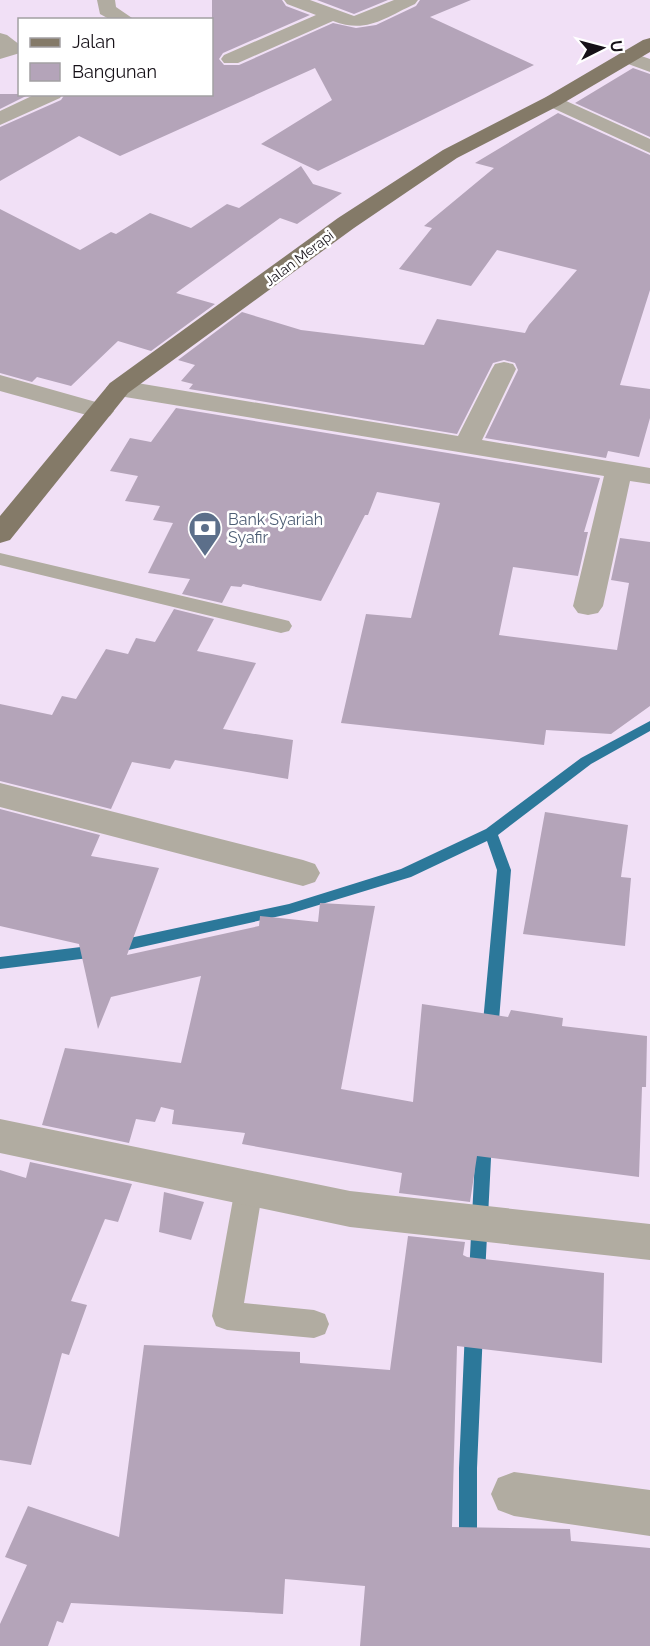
<svg xmlns="http://www.w3.org/2000/svg" width="650" height="1646" font-family="Raleway,sans-serif">
  <style>
    .lines { fill: none; stroke-linecap: round; stroke-linejoin: round }
    .stream { fill: #2c789a; fill-rule: evenodd }
    .building { fill: #b4a4b9 }
    .service { fill: #b1aca1; fill-rule: evenodd }
    .minor { fill: #b1aca1; fill-rule: evenodd }
    .primary { fill: #847a68; fill-rule: evenodd }
    .labels { text-anchor: middle; stroke-width: 5; stroke-linejoin: round; paint-order: stroke }
    .far-street-label { font-size: 14px; fill: #161118; stroke: #fff }
    .service-label { font-size: 16px; fill: #4e5e75; stroke: #fff; text-anchor: start }
  </style>
  <rect width="100%" height="100%" fill="#f1e0f6"/>
  <g class="lines">
    <!-- stream -->
    <path class="stream" d="M650,721v10l-59,33 -93,71 13,35 -13,163 -3,4 -5,2 -5,-2 -3,-4 15,-163 -10,-29 -76,36 -122,37 -192,43 -97,12v-12l97,-12 192,-41 112,-35 85,-40 95,-71z
      M484,1132l6,2 2,5 -7,136 -2,5 -6,3 -6,-3 -2,-5 7,-136 2,-5z
      M474,1322l6,2 3,6 -6,138v77l-2,7 -7,2 -7,-2 -2,-7v-77l6,-138 3,-6z"/>
  </g>
  <!-- building -->
  <path class="building" d="M212,0h70l4,6 24,9 -87,38 -4,6 5,6h15l94,-42 23,5 20,-3 40,-19 4,-6h51l-41,17 104,48 -216,106 -57,-27 71,-44 -17,-32 -195,88 -41,-20 -79,45v-54l61,-27 4,-6h147z
    M317,0h71l-34,14z
    M633,68l17,6v63l-75,-34z
    M0,94h30l-30,15z
    M558,113l92,42v135l-30,95 30,4v29l-11,39 -31,-6 -2,7 -121,-20 33,-68 -3,-7 -11,-3 -11,3 -36,71 -268,-45 4,-5 -12,-3 14,-16 -17,-5 64,-48 59,18 123,15 13,-26 88,14 4,-8 48,-55 -80,-20 -26,36 -72,-17 33,-41 -8,-2 70,-58 -19,-5z
    M301,166l12,18 29,9 -45,31 -17,-6 -104,75 39,11 -64,47 -33,-10 -47,45 -34,-9 -5,5 -32,-9v-164l80,41 31,-18 5,2 34,-21 41,15 36,-24 12,4z
    M176,408l424,70 -16,54h4l-10,44 -65,-9 -14,68 118,15 12,-67 -18,-3 9,-42 30,4v164l-39,28 -65,-4 -2,15 -203,-22 25,-109 45,4 29,-115 -63,-11 -9,23h-3l-44,86 -78,-17 -2,3 -10,-1 -9,17 -40,-9 8,-15 -42,-6 25,-50 -20,-3 7,-14 -35,-5 13,-25 -28,-5 20,-33 21,4z
    M174,609l40,10 -17,32 59,12 -33,66 70,11 -5,39 -113,-19 -5,9 -38,-7 -21,47 -111,-28v-77l52,11 10,-19 14,3 30,-50 22,5 8,-16 19,4z
    M0,809l100,26 -9,21 68,12 -32,87 132,-29 1,-10 58,6 2,-19 55,3 -34,183 72,13 9,-98 86,13 3,-7 52,8 -1,8 85,10 -1,51h-4l-3,90 -162,-21 -7,46 -71,-9 3,-20 -160,-29 3,-11 -73,-9 2,-14 -13,-3 -6,15 -19,-3 -7,24 -87,-18 23,-77 116,15 20,-87 -90,21 -13,32 -19,-85 -79,-18z
    M545,812l83,13 -7,52 10,1 -6,68 -102,-12z
    M30,1162l102,22 -14,38 -13,-3 -34,82 16,4 -18,50 -7,-2 -31,112 -31,-5v-290l26,8z
    M164,1192l40,10 -13,38 -32,-8z
    M408,1236l57,6 -2,13 4,2 137,16 -2,90 -145,-17 -5,181 118,2 1,12 79,7v98h-290l5,-60 -80,-7 -2,35 -212,-11 -8,20 -6,-2 -9,25h-48v-22l27,-59 -22,-8 23,-51 91,31 25,-192 156,7v11l90,7z"/>
  <g class="lines">
    <!-- service -->
    <path class="service" d="M0,553l281,66 8,2 3,5 -3,5 -8,2 -281,-68z
      M249,1175l10,4 4,9 -19,115 70,7 11,4 4,10 -4,10 -11,4 -87,-8 -11,-4 -4,-10 23,-128 4,-9z"/>
    <!-- minor -->
    <path class="minor" d="M97,0h18l1,7 19,13h-24l-11,-6z
      M284,0h26l44,16 40,-16h24l-3,4c-31,14 -48,30 -82,17l-95,42h-14l-3,-4 3,-4 92,-40 -29,-11z
      M0,33l7,2 13,10v8l-20,6z
      M627,51l23,8v13l-30,-11 -3,-4 3,-4z
      M36,94h27l-3,4 -60,27v-14z
      M553,95l97,44v14l-104,-48 -3,-4 3,-4z
      M504,362l9,2 3,5 -34,71 168,28v16l-20,-3 -27,125 -5,7 -10,2 -10,-2 -5,-7 31,-130 -485,-80 -9,-3 -4,-5 4,-5 9,-3 339,56 34,-67 3,-5z
      M0,375l110,31 4,5 -4,5 -9,3 -101,-28z
      M0,783l303,77 12,4 5,9 -5,9 -12,4 -303,-79z
      M0,1119l350,72 300,33v36l-300,-33 -350,-74z
      M514,1472l136,18v46l-136,-20 -16,-6 -7,-16 7,-16z"/>
    <!-- primary -->
    <path class="primary" d="M650,38v14l-90,53 -103,53 -103,70 -226,165 -118,147 -10,3v-27l110,-133 228,-165 105,-68 103,-53 97,-57z"/>
  </g>
  <!-- icons -->
  <defs>
    <symbol id="bank-pin" viewBox="-11 -11 22 30"><path d="M0 17L-7.5 6A9.5 9.5 0 1 1 7.5 6Z" fill="#5c6f8a" stroke="#fff"/><path d="M-6-4H6V4H-6ZM0-2.3a2.3 2.3 0 1 0 0 4.6a2.3 2.3 0 1 0 0-4.6Z" fill="#fff"/></symbol>
  </defs>
  <g fill-rule="evenodd">
    <use href="#bank-pin" x="186" y="509" width="38" height="52"/>
  </g>
  <g class="labels">
    <!-- far-street labels -->
    <g class="far-street-label">
      <text transform="translate(299 258) rotate(-37)" y="5">Jalan Merapi</text>
    </g>
    <!-- service labels -->
    <g class="service-label">
      <text x="228" y="525">Bank Syariah<tspan x="228" dy="18">Syafir</tspan></text>
    </g>
  </g>
  <!-- legend -->
  <rect x="18" y="18" width="195" height="78" fill="#ffffff" stroke="#a2a0a3" stroke-width="1.5"/>
  <rect x="30" y="38" width="30" height="9" fill="#847a68" stroke="#a2a0a3" stroke-width="1.5"/>
  <text x="72" y="48" font-size="18" fill="#161118">Jalan</text>
  <rect x="30" y="63" width="30" height="18" fill="#b4a4b9" stroke="#a2a0a3" stroke-width="1.5"/>
  <text x="72" y="78" font-size="18" fill="#161118">Bangunan</text>
  <!-- north arrow -->
  <g transform="translate(602 48) rotate(84)" stroke="#ffffff" stroke-width="4.5" paint-order="stroke">
  <path d="M0-4.5L10 22L0 15L-10 22Z" fill="#161118"/>
  <text y="-9" font-size="16" font-weight="bold" text-anchor="middle" fill="#161118">U</text>
  </g>
</svg>
